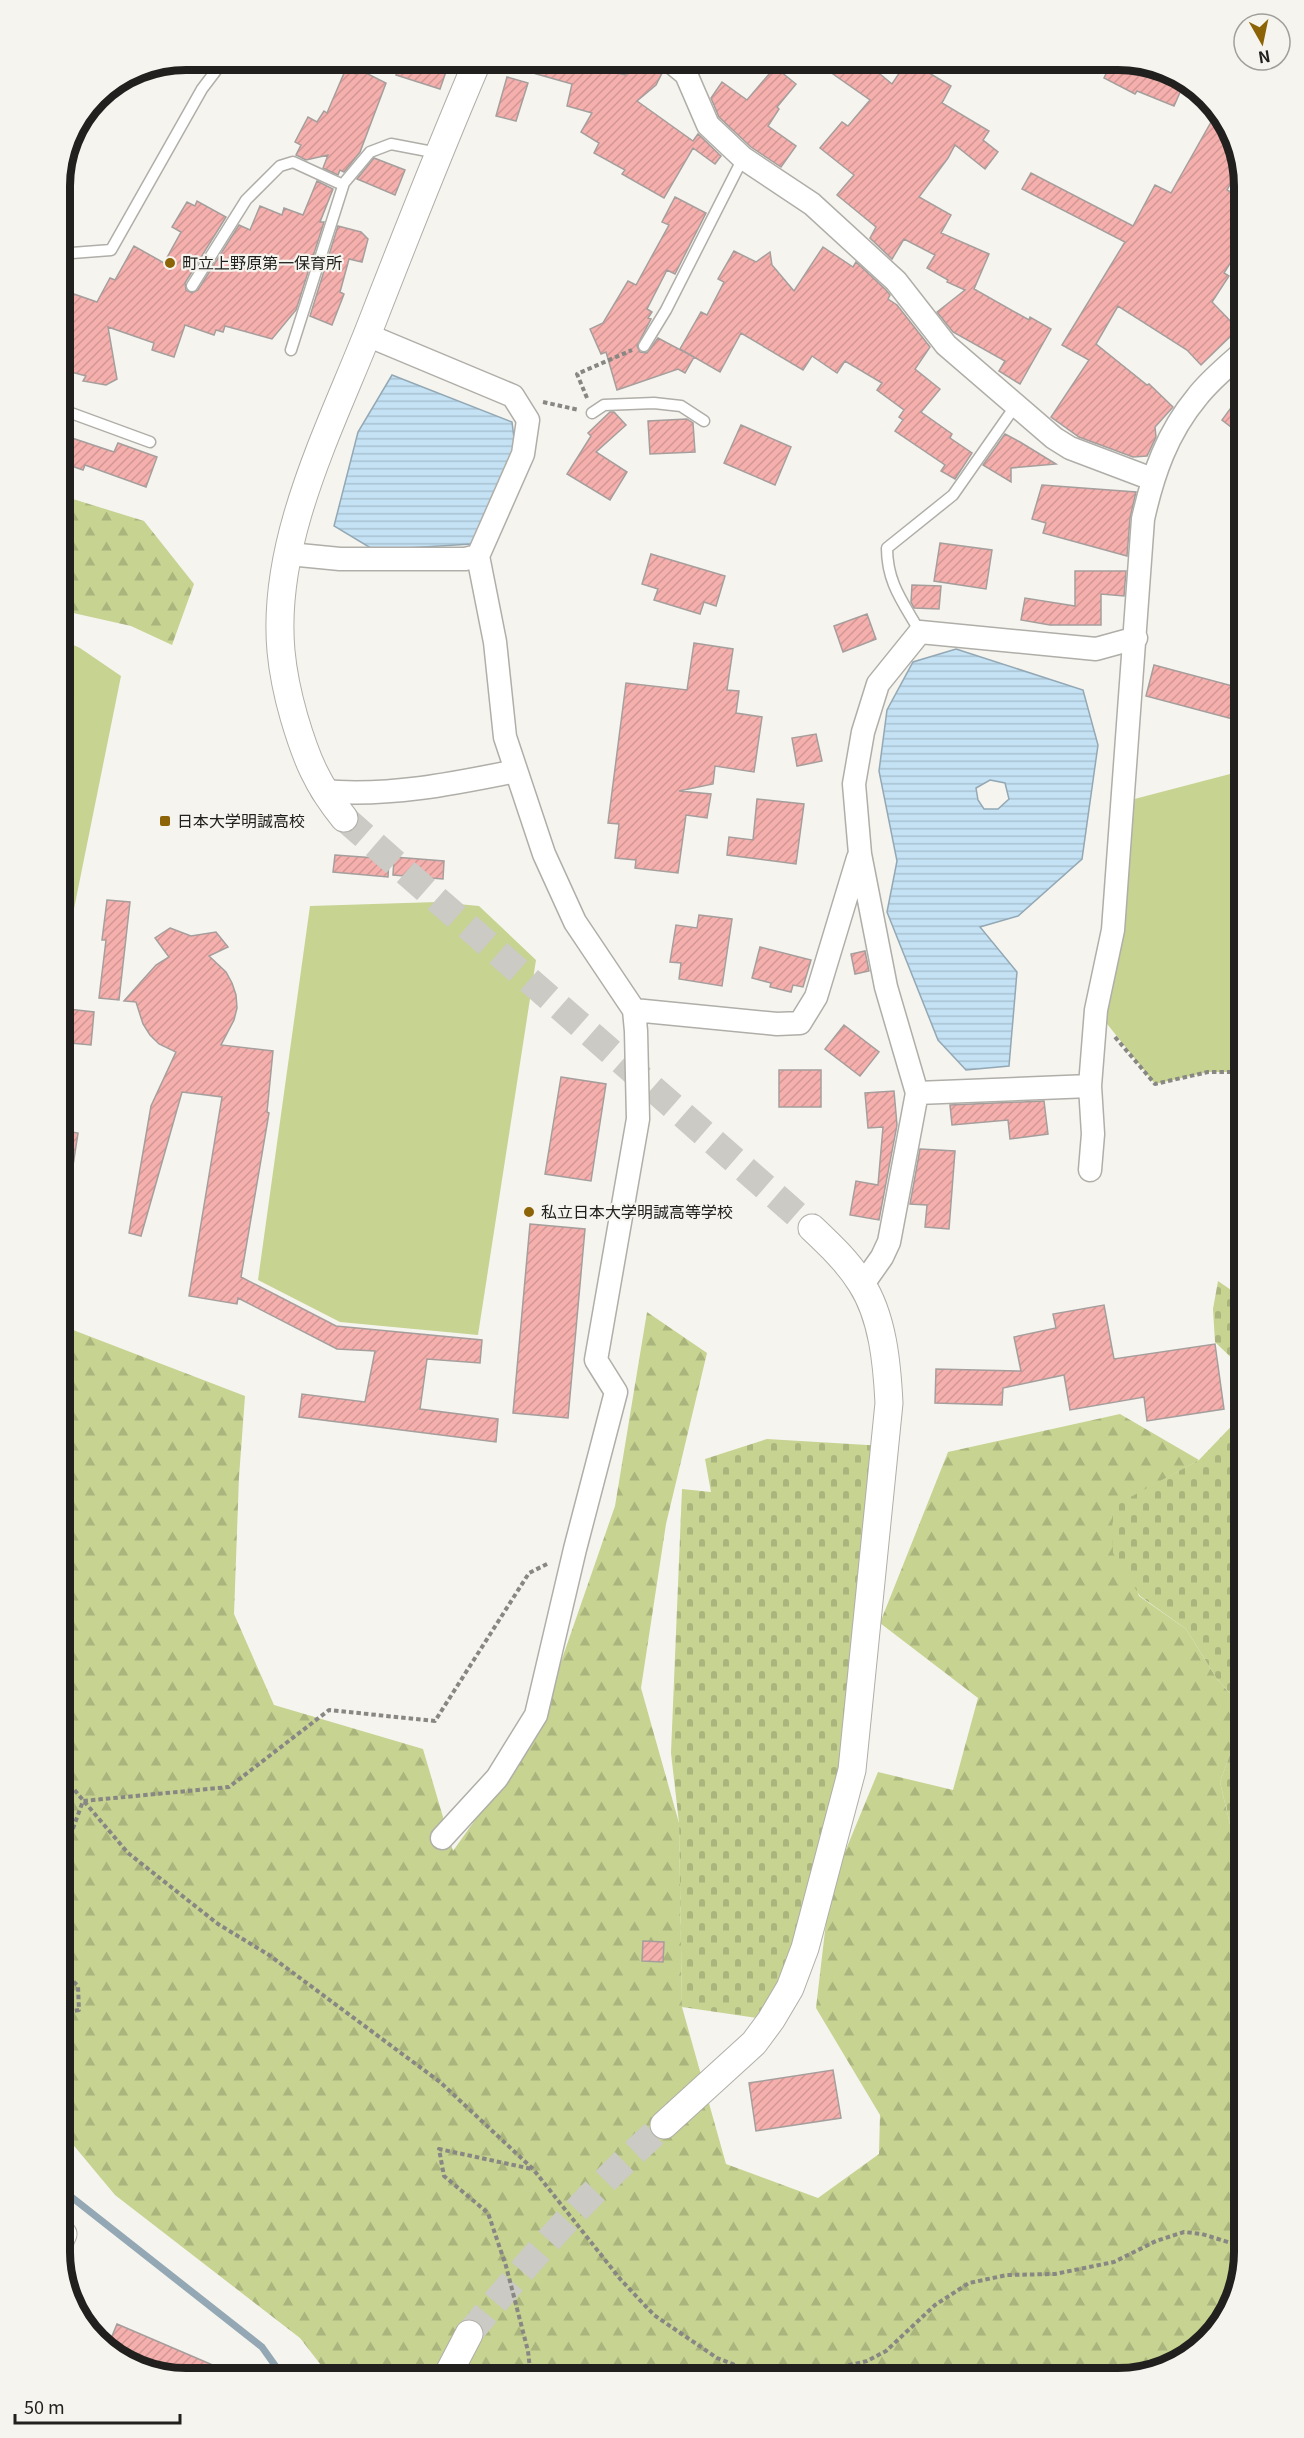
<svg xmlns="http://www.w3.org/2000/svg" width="1304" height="2438" font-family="Georgia,'Noto Sans JP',serif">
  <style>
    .forest { fill: url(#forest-firs) }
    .cemetery { fill: url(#cemetery-stones) }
    .garden { fill: #c6d391 }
    .water { fill: url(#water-rules); stroke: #93a8b4; stroke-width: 1.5; fill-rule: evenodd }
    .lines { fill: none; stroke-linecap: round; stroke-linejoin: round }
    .stream { stroke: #93a8b4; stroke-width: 7 }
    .building { fill: url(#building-hatch); stroke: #a59e9d; stroke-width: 1.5 }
    .tertiary-tunnel { stroke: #cbcac4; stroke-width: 27; stroke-dasharray: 27 14; stroke-linecap: butt }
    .service-casing { stroke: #b0aea8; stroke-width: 13 }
    .minor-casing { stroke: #b0aea8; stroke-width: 25 }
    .tertiary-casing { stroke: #b0aea8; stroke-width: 29 }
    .path { stroke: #898783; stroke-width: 4; stroke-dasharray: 4.5 3; stroke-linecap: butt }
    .service { stroke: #fff; stroke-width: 10 }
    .minor { stroke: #fff; stroke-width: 22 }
    .tertiary { stroke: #fff; stroke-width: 27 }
    .poi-dot { fill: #8c6306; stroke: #f6f4ee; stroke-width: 2 }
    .labels { text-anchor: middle; stroke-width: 4.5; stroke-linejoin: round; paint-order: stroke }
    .poi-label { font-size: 16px; fill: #21201e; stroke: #f6f4ee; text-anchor: start }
    .rim { fill: none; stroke: #21201e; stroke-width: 8 }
  </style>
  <defs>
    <pattern id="forest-firs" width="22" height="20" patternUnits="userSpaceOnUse" patternTransform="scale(1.5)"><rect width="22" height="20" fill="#c6d391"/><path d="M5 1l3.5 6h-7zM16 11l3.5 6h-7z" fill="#aab57d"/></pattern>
    <pattern id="cemetery-stones" width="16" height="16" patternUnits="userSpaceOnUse" patternTransform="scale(1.5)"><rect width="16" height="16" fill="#c6d391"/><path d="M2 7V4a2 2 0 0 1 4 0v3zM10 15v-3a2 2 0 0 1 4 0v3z" fill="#aab57d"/></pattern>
    <pattern id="water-rules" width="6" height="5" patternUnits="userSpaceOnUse" patternTransform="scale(1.5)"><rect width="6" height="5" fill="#c4e2f4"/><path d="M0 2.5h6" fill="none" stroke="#a8c2d1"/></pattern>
    <pattern id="building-hatch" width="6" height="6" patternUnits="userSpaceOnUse" patternTransform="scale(1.5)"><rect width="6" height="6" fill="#f5b0ad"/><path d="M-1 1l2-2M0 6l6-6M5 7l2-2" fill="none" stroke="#d29794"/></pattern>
  </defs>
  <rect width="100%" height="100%" fill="#f6f4ee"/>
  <!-- forest -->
  <path class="forest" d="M60,495l84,26 50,63 -22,61 -41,-19 -71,-16z
    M647,1312l60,41 -41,171 -25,164 38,135 3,184 44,157 92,34 61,-44 1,-39 -64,-107 14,-120 48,-116 75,18 25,-92 -98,-75 68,-171 172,-38 79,46 -87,48 27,88 47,33 31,50 27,30v7l-24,66 17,72 7,2v396l-21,69 -57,47 -49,10h-786l-31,-40 -185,-143 -55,-66v-804l185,71 -6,81 -5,137 40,91 149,44 30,102 83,-117 79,-228z"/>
  <!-- cemetery -->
  <path class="cemetery" d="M1218,1281l26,18v71l-29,-28 -2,-33z
    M1244,1413v296l-27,-30 -31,-50 -46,-33 -27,-43 -1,-46 87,-47z
    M767,1439l117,7 -32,324 -81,250 -89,-13 -3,-184 -8,-70 11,-264 29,3 -6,-33z
    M1244,1716v140l-7,-2 -17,-72z"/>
  <!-- garden -->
  <path class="garden" d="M60,639l20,9 41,28 -61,302z
    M1230,774l14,10v288h-36l-53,12 -59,-74 27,-208z
    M437,902l42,4 57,54 -58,375 -138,-13 -82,-42 52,-374z"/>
  <!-- water -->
  <path class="water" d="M392,375l120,47 7,56 -47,66 -98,6 -40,-24 24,-94z
    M956,649l127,41 15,55 -16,114 -64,57 -38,11 37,45 -8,94 -43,4 -28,-30 -51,-128 10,-51 -18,-90 8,-61 26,-48zM990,780l15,3 4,16 -11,10h-14l-6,-9 -2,-12z"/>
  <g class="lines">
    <!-- stream -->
    <path class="stream" d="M60,2188l202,159 22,31"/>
  </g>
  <!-- building -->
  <path class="building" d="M401,60h49l-10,29 -44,-14z
    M505,60h82l-1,5 39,10 10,-15h17v8l10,5 -6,12 -19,16 56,40 5,-7 23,22 -6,8 -22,-16 -29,50 -42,-24 3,-4 -31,-17 5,-10 -18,-11 11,-19 -25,-7 5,-22 -67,-19z
    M813,60h50l29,24 16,-24h22l-6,10 27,16 -9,17 47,28 -6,9 15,12 -13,17 -30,-24 -7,13 -29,39 32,18 -10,18 48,21 -15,35 55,31 1,-3 21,12 -31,55 -21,-13 6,-10 -52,-29 -16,-20 28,-22 -18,-8 1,-2 -21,-12 8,-13 -31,-16 -12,20 -22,-21 6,-11 -39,-32 17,-20 -34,-27 22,-26 6,4 22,-26z
    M1113,60h13l59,21 -11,25 -37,-15 -2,3 -31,-16z
    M775,67l21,17 -19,23 2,2 -11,17 28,20 -15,21 -30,-20 -32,-30 -8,-19 11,-16 25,18z
    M360,70l26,13 -26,69 -16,20 -4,-2 -2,5 -15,-7 5,-13 -22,5 -10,-5 5,-10 -6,-3 13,-25 9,5 7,-11 3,2 18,-42 11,3z
    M507,77l21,6 -12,38 -20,-5z
    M1215,115l19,23 6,29 -13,23 17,10v41l-20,32 5,3 -17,26 26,27 -37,36 -14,-15 -69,-44 -22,38 51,41 2,-1 24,23 -18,20 1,10 -9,19 -14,1 -54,-20 -28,-20 38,-57 -27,-15 63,-103 -103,-53 9,-16 102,53 22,-41 16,8z
    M374,158l31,12 -10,25 -38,-16z
    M317,181l16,8 -13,33h4l-28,88 -24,29 -47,-13 -2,6 -7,-2 -2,5 -29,-10 -11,32 -22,-7 2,-7 -46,-16 9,52 -11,6 -23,-4 3,-5 -26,-7v-33l14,-42 23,8 13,-24 5,2 19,-34 30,17 17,-31 -9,-5 15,-25 8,4 2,-5 29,16 -41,66 1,7 6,3 6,-3 41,-65 11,5 10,-24 22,9 2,-7 19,7z
    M675,197l31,16 -31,61 -8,-4 -20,39 5,3 -4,6 3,1 -14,27 3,6 7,1 11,-15 36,19 -9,16 -7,-4 -61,21 -11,-38 -5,2 -11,-25 13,-6 25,-42 8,4 33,-60 -7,-3z
    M338,226l23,6 7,7 -6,23 -13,-3 -9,33 4,2 -12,31 -22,-9z
    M823,247l30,20 3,-5 30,28 4,5 -2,4 9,6 33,42 -15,22 25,20 -19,23 31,22 -2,4 22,15 -17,26 -14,-8 4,-6 -50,-34 8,-11 -4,-3 5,-7 -27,-20 5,-7 -37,-22 -8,12 -25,-17 -9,14 -62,-37 -21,39 -40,-23 21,-37 6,3 17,-33 -6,-3 16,-28 22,11 14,-10 2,13 22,26z
    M1244,390v47l-22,-17z
    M610,412h4l12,13 -30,27 31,20 -17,28 -43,-26 24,-38 -3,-3z
    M687,419l6,4 2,29 -45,2 -2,-33z
    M741,425l50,22 -16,38 -51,-22z
    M60,434l54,18 4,-9 39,14 -11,30 -61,-22 -2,5 -23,-8z
    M1005,434l15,8 36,22 -45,4v14l-28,-17z
    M1042,485l94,7 -6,26 -3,38 -84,-23 3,-10 -14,-4z
    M940,543l52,7 -6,39 -52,-8z
    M651,554l74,22 -9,30 -12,-4 -4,12 -46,-14 4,-11 -16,-5z
    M1075,571h51l-2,25 -23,-2v31h-51l-29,-5 4,-22 50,8z
    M912,585l29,1 -2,23 -25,-1 -3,-6z
    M867,614l9,25 -33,13 -9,-26z
    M694,643l39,6 -6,41 12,1 -3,22 26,4 -8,55 -39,-6 -2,18 -34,7 32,3 -4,24 -21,-3 -8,58 -43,-5 1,-8 -21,-2 4,-34 -11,-1 18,-140 61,7z
    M1154,665l90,24v33l-98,-26z
    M816,734l6,27 -25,5 -5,-28z
    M757,799l47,5 -8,60 -69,-9 2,-18 24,3z
    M335,855l54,4 -1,18 -55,-5z
    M394,857l50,4 -1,18 -50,-4z
    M107,900l23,2 -11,98 -20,-2 7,-58h-4z
    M699,915l33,4 -10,67 -43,-7 2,-16 -11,-1 6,-37 21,3z
    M170,928l21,8 25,-4 12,15 -19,9 17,16 6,11 4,12 1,13 -3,12 -13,25 52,6 -6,61 2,1 -28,164 95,49 146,14 -2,23 -53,-4 -7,50 78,10 -2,23 -197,-25 3,-23 63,8 10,-51 -38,-2 -99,-51 -1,6 -48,-8 33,-199 -40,-5 -41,144 -12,-3 22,-127 25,-54 -17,-8 -9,-9 -7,-11 -7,-22 -12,-1 32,-36 13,-8 -14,-19z
    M760,947l51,13 -8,27 -10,-2 -2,7 -21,-5 1,-4 -19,-5z
    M865,951l4,20 -14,3 -4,-20z
    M68,1009l26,3 -3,33 -31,-3v-22l6,1z
    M844,1025l35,27 -19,24 -35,-27z
    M779,1070h42v37h-42z
    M561,1077l45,7 -15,97 -46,-7z
    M894,1091l3,34 -18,95 -29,-5 6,-34 22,4 5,-58 -15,1 -3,-35z
    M1044,1101l4,33 -38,5 -2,-19 -56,5 -2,-20z
    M60,1130l18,3 -8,52 -10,-1z
    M920,1149l35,2 -6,78 -24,-2 2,-22 -17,-1z
    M530,1224l55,5 -17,189 -55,-5z
    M1104,1305l10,54 101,-15 9,65 -77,12 -3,-24 -74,13 -6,-35 -61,13 -1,17 -67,-2 1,-34 85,2 -7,-34 42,-9 -3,-14z
    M643,1941l21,1 -1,20 -21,-1z
    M833,2070l8,48 -85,13 -7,-48z
    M117,2324l126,54h-64l-63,-22 -8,-10z"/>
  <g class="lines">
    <!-- tertiary-tunnel -->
    <path class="tertiary-tunnel" d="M344,818l468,410
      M469,2334c60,-74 123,-145 195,-209"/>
    <defs>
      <path id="service" d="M192,286l54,-86 34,-34 13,-4 50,23
        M60,289l7,-32 5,-4 39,-3 91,-161 22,-29
        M644,346l22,-36 77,-152
        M291,350l53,-167 26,-31 21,-8 47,9
        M60,409l90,33
        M592,413l12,-8 50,-2 27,3 23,15
        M920,632c-17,-30 -33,-49 -33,-84l66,-53 63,-90"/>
      <path id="minor" d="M669,60l17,14 22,51 35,33 69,46 84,77 50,64 108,93 16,10 82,31
        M367,335l146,61 15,24 -5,34 -45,102 17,86 10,95 39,117 31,68 59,88 2,21 2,88 -42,241 20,32 -41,157 -39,166 -39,63 -55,60
        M289,554l51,5h125l13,-3
        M322,791c66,6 130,-7 194,-20
        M634,1010l143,14 23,-1 16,-26 42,-139
        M917,1093l173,-7
        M1090,1170l3,-36 -3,-48 6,-76 17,-80 30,-411c10,-45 24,-86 54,-122 13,-17 31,-31 47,-46
        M863,1284l19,-27 7,-15 28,-149 -31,-106 -26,-133 -6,-70 9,-52 15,-48 42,-52 176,17 40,-11"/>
      <path id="tertiary" d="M344,818c-27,-33 -38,-60 -50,-101 -6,-21 -11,-44 -13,-66 -10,-110 49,-222 88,-321 35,-90 71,-181 109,-270
        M664,2125l90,-82 17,-23 19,-32 15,-40 47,-178 37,-367c-2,-39 -6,-86 -28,-120 -13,-21 -31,-38 -49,-55
        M60,2241l3,-7 -3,-2
        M446,2378l23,-44"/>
    </defs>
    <!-- service casing -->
    <use href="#service" class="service-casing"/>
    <!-- minor casing -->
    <use href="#minor" class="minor-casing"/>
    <!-- tertiary casing -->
    <use href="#tertiary" class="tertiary-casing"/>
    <!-- path -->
    <path class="path" d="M587,398l-10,-24 55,-24
      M543,402l36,8
      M1115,1037l40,47 53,-12h36
      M60,1773l68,80 90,71 51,31 171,127 93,87 88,111 33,35 63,43 31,12 34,3 55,-5 30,-7 19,-10 49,-46 34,-22 38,-8 48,-1 59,-12 42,-21 28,-9 18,2 42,13
      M60,1864l23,-63 146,-14 100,-77 106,11 94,-148 20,-10
      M60,2013l19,-3 -1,-24 -18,-18
      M531,2378l-3,-27 -22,-85 -18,-53 -44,-37 -5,-27 93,20"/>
    <!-- service -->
    <use href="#service" class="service"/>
    <!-- minor -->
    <use href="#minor" class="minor"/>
    <!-- tertiary -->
    <use href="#tertiary" class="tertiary"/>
  </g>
  <!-- markers -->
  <g class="poi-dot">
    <circle cx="170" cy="263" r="6"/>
    <rect x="159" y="815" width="12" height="12" rx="3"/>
    <circle cx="529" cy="1212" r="6"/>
  </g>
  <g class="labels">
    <!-- poi labels -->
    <g class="poi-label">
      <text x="182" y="269">町立上野原第一保育所</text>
      <text x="177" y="827">日本大学明誠高校</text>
      <text x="541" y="1218">私立日本大学明誠高等学校</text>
    </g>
  </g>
  <!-- crop -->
  <path d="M0 0H1304V2438H0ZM186 70H1118A116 116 0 0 1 1234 186V2252A116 116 0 0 1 1118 2368H186A116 116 0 0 1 70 2252V186A116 116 0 0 1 186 70Z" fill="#f6f4ee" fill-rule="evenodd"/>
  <path class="rim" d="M186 70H1118A116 116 0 0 1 1234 186V2252A116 116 0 0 1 1118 2368H186A116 116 0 0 1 70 2252V186A116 116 0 0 1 186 70Z"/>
  <!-- north arrow -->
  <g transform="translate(1262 42) rotate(171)"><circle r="28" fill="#f6f4ee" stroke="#a19f9b" stroke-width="1.5"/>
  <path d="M0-4.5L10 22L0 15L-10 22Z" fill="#8c6306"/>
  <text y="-9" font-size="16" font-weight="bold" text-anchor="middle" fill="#21201e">N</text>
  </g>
  <!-- scale -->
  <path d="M15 2414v9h165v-9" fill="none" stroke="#21201e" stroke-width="3"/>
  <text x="24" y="2414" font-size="18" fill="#21201e" stroke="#f6f4ee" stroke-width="4.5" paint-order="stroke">50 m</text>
</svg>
